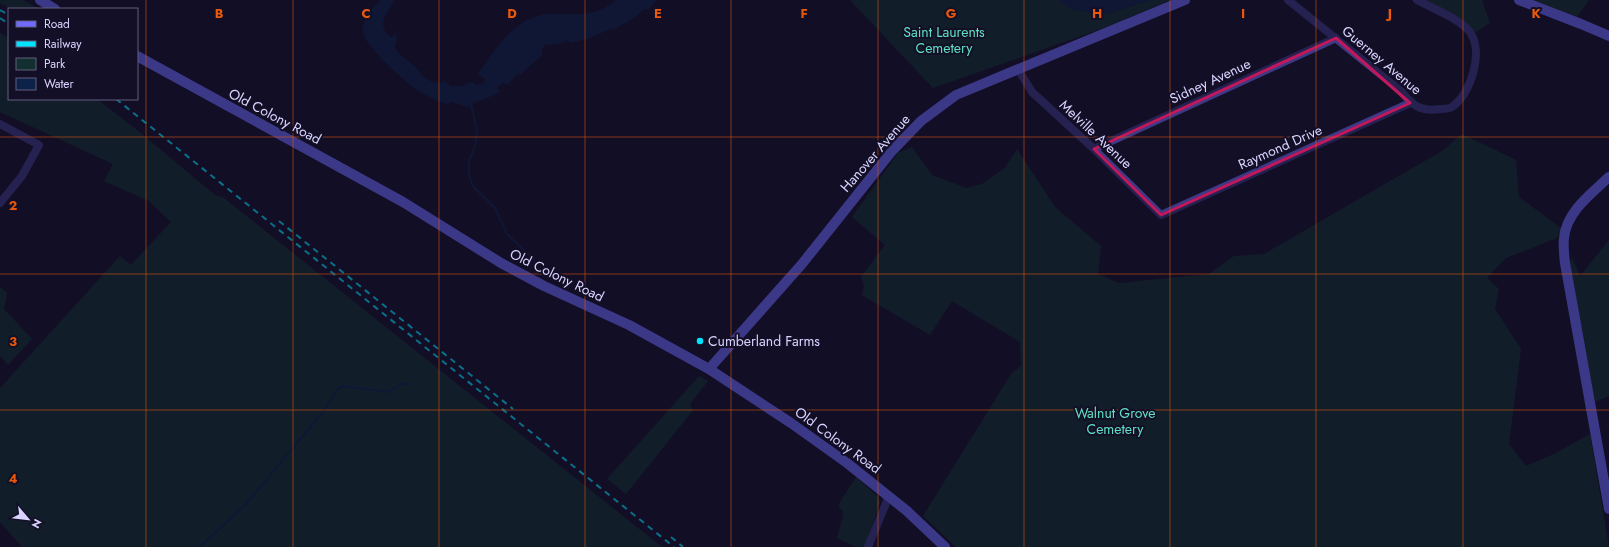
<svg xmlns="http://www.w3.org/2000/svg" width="1609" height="547" font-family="Jost,sans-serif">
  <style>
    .green { fill: #12302f }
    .water { fill: #0c2248 }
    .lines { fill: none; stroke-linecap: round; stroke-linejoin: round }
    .stream { stroke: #0c2248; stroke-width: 2 }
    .street { stroke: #3d3a85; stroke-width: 8 }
    .secondary { stroke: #6f6bff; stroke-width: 10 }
    .rail { stroke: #00e5ff; stroke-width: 2; stroke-dasharray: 6 5; stroke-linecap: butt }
    .marked { fill: none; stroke: #c2185b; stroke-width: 3; stroke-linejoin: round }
    .grid { fill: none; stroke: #e8590c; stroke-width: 1; stroke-opacity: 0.55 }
    .poi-dot { fill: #00e5ff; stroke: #130f26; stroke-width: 1.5 }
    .labels { text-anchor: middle; stroke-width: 4; stroke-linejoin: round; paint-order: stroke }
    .park-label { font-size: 14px; fill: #5fe0c0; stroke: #130f26 }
    .street-label { font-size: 14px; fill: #d9d4ff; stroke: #130f26 }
    .poi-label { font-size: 14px; fill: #d9d4ff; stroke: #130f26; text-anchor: start }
    .grid-label { font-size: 13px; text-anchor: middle; font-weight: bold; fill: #e8590c; stroke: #130f26; stroke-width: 4; stroke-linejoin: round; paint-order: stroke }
  </style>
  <rect width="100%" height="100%" fill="#130f26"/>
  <!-- green -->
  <path class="green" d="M0,0h23l16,9h-28l-11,-6z
    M850,0h208l13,9 32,6 48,-15h19l-66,28 -171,60z
    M1418,0h64l8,23 -14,9z
    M1533,0h56l-12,17z
    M0,33l9,5v61h88l40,31 78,65 9,3 438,349h-640l-22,-25v-134l120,-132 11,9 40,-43 -22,-21 -45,-20 9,-17 -113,-52z
    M1462,134l54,26 3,37 42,31 -4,10 -51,20 -19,20 12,11 -4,20 26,40 -12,95 17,22 28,-12 36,-20 19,113h-653l-33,-31 88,-142 10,-8 -1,-24 -68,-41 -22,34 -68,-40 2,-9 -3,-9 24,-32 -33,-28 46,-64 14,-6 20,28 34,13 16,-4 23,-16 12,-19 38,58 46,39 -3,28 21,9 90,-9 25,-18 30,-2 178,-103z
    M1609,240v156l-14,6 -26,-138 3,-6 8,18z
    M0,287l7,6 -3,16 28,30 -24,26 -8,-9z
    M699,376l9,5 -18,23 3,6 -67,84 -19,-15z
    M856,477l22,20 2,5 -15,45h-10l-18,-9 6,-22 -1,-6 -3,-3 1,-5z"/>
  <!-- water -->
  <path class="water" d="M380,0h14c-6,13 -18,24 -5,36l3,1 2,-3 3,3 -2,11c5,8 11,11 18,17 14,12 7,15 28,18l3,-2 7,5h12l4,-3 5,-1 4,3 7,-1 2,-5 -7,-5c16,-23 33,-51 62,-59 5,-2 12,-1 18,-1 20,1 42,1 58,-14h41l-8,9 -6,1 -8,7 -22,13 -3,-1 -20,9 -19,5 -5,-3 -4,3 -17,2 -3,4v6l-21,19 -5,1 -8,10 -5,-2 -6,5 3,3c-10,8 -22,8 -32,16l-16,-5 -6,2c-9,-3 -19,-8 -27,-13 -12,-7 -55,-46 -56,-59 -2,-11 10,-24 17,-32z
    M1058,0h93l-48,15 -32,-6z"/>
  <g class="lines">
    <!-- stream -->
    <path class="stream" d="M471,103l6,28 -2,15 -6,15v14l4,11 22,22 12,26 26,25 8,15
      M200,547l46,-43 77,-92 15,-23 4,-3 47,6 11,-8h8"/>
    <!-- street -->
    <path class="street" d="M1288,0l113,91c11,14 19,21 39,18 3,0 9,0 12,-2 19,-13 32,-55 18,-75 -10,-13 -38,-24 -53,-32
      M1018,69l14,23 62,57 67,66 249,-112
      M0,124l39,21 -17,31 -22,27
      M1094,149l242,-111
      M868,547l21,-51"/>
    <!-- secondary -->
    <path class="secondary" d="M40,0l15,9
      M1519,0l62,24 28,12
      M137,56l266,146 98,61 43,23 85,39 80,44 82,54 56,40 60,48 38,36
      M1609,177c-17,16 -43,35 -45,61 -1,8 0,16 1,25l44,246
      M709,369l93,-105 90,-113 29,-30 35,-26 229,-95"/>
    <!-- rail -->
    <path class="rail" d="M0,10l9,5
      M0,18l9,6
      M116,99l558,448
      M279,221l234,188
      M671,537l12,10"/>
  </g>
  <!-- marked area -->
  <path d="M0 0H1609V547H0ZM1336,38l74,65 -249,112 -67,-66z" fill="#130f26" fill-opacity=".55" fill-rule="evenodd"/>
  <path class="marked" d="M1336,38l74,65 -249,112 -67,-66z"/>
  <!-- grid -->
  <path class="grid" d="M146,0v547M293,0v547M439,0v547M585,0v547M731,0v547M878,0v547M1024,0v547M1170,0v547M1316,0v547M1463,0v547M0,137h1609M0,274h1609M0,410h1609"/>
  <!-- markers -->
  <circle class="poi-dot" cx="700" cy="341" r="4"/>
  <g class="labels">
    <!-- park labels -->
    <g class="park-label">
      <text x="944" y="37">Saint Laurents<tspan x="944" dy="16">Cemetery</tspan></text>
      <text x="1115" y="418">Walnut Grove<tspan x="1115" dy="16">Cemetery</tspan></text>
    </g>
    <!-- street labels -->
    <g class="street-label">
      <text transform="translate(1382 60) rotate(40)" y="5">Guerney Avenue</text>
      <text transform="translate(1210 81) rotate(-25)" y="5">Sidney Avenue</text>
      <text transform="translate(275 116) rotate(28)" y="5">Old Colony Road</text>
      <text transform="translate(1096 134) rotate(43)" y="5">Melville Avenue</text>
      <text transform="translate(1280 147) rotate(-24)" y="5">Raymond Drive</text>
      <text transform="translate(875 153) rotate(-49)" y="5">Hanover Avenue</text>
      <text transform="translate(557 275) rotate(26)" y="5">Old Colony Road</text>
      <text transform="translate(838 440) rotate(36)" y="5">Old Colony Road</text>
    </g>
    <!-- poi labels -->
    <g class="poi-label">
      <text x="708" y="346">Cumberland Farms</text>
    </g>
  </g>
  <g class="grid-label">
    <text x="219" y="18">B</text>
    <text x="366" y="18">C</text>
    <text x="512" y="18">D</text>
    <text x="658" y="18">E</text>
    <text x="804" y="18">F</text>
    <text x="951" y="18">G</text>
    <text x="1097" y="18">H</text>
    <text x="1243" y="18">I</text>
    <text x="1390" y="18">J</text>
    <text x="1536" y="18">K</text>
    <text x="13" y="210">2</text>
    <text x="13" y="346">3</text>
    <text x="13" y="483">4</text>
  </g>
  <!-- legend -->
  <rect x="8" y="8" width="130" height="92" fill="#130f26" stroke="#625e7d"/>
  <rect x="16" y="21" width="20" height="6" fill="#6f6bff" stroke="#625e7d"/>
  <text x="44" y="28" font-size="12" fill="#d9d4ff">Road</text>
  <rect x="16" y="41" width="20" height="6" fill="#00e5ff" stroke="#625e7d"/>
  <text x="44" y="48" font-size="12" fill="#d9d4ff">Railway</text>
  <rect x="16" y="58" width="20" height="12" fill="#12302f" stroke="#625e7d"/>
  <text x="44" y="68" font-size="12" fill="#d9d4ff">Park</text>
  <rect x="16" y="78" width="20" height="12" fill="#0c2248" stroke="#625e7d"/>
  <text x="44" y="88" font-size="12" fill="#d9d4ff">Water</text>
  <!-- north arrow -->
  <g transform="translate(28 519) rotate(118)" stroke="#130f26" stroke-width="3" paint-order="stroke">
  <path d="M0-3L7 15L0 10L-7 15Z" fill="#d9d4ff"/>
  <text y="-6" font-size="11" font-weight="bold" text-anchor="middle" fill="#d9d4ff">N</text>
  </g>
</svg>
